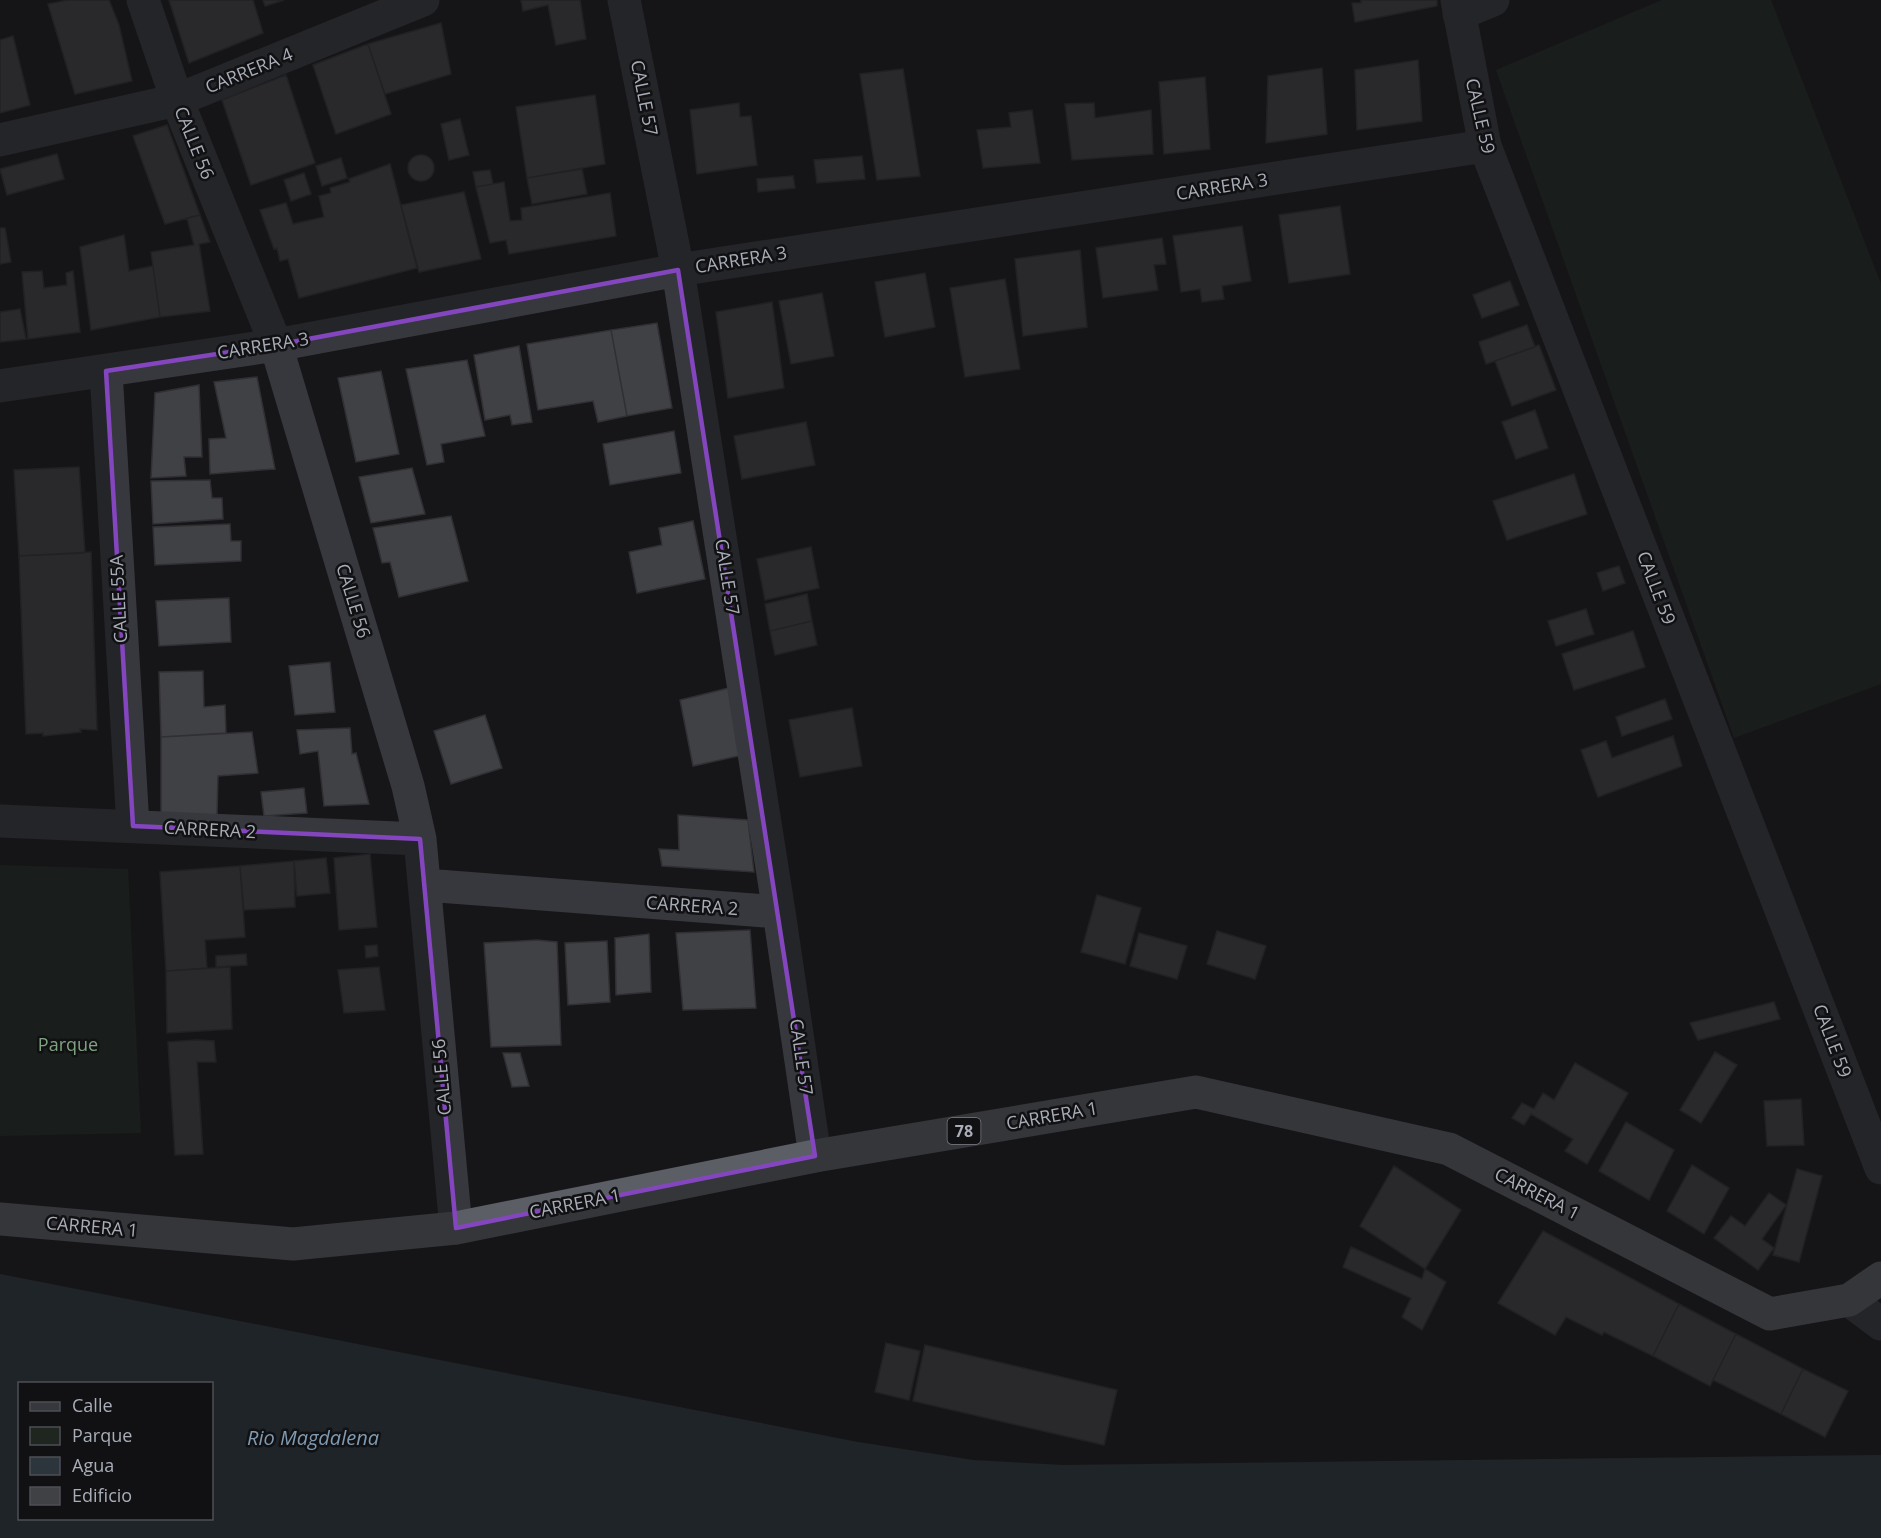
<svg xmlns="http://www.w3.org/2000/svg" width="1881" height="1538" font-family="'Open Sans',sans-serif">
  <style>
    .green { fill: #1e261f }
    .water { fill: #2c353c; fill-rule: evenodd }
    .building { fill: #404145; stroke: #303034; stroke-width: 1.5 }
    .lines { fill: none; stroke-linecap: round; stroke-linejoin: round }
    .minor { stroke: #37383d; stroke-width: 33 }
    .tertiary { stroke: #37383d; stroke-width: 33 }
    .trunk { stroke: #5b5e65; stroke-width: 33 }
    .marked { fill: none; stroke: #8446be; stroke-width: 4.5; stroke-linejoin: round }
    .labels { text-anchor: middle; stroke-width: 5; stroke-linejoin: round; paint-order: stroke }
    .shield { fill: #111113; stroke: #7b7e86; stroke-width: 1.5 }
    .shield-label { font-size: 16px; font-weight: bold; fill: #a8adb8 }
    .street-label { font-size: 18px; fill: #a8adb8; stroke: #111113 }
    .park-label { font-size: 18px; fill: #7fa381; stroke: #111113 }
    .water-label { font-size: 20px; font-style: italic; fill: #7f9bb3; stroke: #111113 }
  </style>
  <rect width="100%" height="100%" fill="#161618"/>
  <!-- green -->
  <path class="green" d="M1662,0h109l110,284v400l-147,54 -238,-668z
    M0,865l128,4 13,264 -141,3z"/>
  <!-- water -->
  <path class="water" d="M0,1274l858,168 115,18 90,5 818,-10v83h-1881zM20,1384h192v134h-192z"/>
  <!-- building -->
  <path class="building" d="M68,0h41l10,25 13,56 -57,13 -27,-90z
    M169,0h84l10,33 -74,30z
    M263,0h21l-19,6z
    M521,0h59l6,39 -30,6 -8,-40 -25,6z
    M1361,0h76v6l-82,16 -3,-19h9z
    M441,23l10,51 -66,20 -17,-50z
    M13,36l17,69 -30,8v-73z
    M368,44l23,70 -55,20 -23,-69z
    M1418,60l4,61 -65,9 -2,-60z
    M1322,68l5,66 -61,9 2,-67z
    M903,69l17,107 -43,4 -17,-106z
    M286,75l29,88 -64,22 -29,-85z
    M1205,77l5,72 -46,5 -5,-72z
    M595,95l10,69 -78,14 -11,-71z
    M739,103l1,14 11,-1 6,49 -60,9 -7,-64z
    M1094,103l1,15 56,-8 2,44 -81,6 -7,-56z
    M1032,110l8,53 -57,5 -6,-38 34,-3 -2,-14z
    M460,119l9,36 -20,5 -8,-36z
    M167,125l33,90 -35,9 -32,-88z
    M57,154l7,25 -57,16 -7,-26z
    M408 168a13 13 0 1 1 26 0a13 13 0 1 1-26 0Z
    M862,156l3,23 -48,4 -3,-23z
    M341,158l6,20 -25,8 -6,-20z
    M390,164l27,104 -118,30 -11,-39 -8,2 -3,-13 -3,1 -14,-39 26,-7 7,21 31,-7 -5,-21 12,-3 -1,-5 20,-6 -1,-3z
    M582,169l5,25 -55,10 -5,-26z
    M490,170l3,14 -17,3 -3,-15z
    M304,173l7,21 -20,7 -7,-21z
    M793,176l2,12 -37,4 -1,-13z
    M504,182l6,39 12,-1 -1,-12 89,-15 6,43 -107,18 -3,-14 -16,3 -14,-56z
    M464,192l17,67 -62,13 -18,-67z
    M1340,206l10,68 -61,9 -10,-68z
    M200,215l10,27 -11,2 11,67 -50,6 -9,-65 43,-7 -7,-27z
    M1242,226l9,55 -29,5 2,13 -22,3 -2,-13 -19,3 -8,-56z
    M0,228h5l6,34 -11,2z
    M124,235l5,36 24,-5 7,51 -69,13 -11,-83z
    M1162,238l4,26 -12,1 4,25 -55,8 -7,-50z
    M1080,250l7,77 -64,9 -8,-77z
    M42,271l2,17 23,-3 -1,-12 7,-2 7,61 -52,7 -6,-67z
    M925,273l10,54 -50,10 -10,-55z
    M1005,279l15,90 -55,8 -15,-89z
    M1510,281l9,24 -37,13 -9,-23z
    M822,293l12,63 -43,8 -12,-63z
    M772,302l12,86 -56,10 -12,-86z
    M20,309l6,30 -26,3v-30z
    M657,323l15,85 -45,8 -16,-86z
    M1527,325l8,22 -49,17 -7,-22z
    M611,330l16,86 -29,6 -5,-21 -55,9 -11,-66z
    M1539,345l17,45 -44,16 -17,-45z
    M519,346l13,76 -20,3 -2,-10 -25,5 -11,-65z
    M467,360l18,76 -44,8 3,18 -17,3 -21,-96z
    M381,371l18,83 -43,8 -18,-84z
    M257,377l18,92 -65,5 -1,-35 17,-1 -12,-56z
    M199,385l3,72h-18l2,19 -35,2 4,-85z
    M1535,410l13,38 -32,11 -14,-37z
    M806,422l9,43 -73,14 -8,-43z
    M674,431l7,42 -71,12 -7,-41z
    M79,467l6,86 -66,3 -5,-86z
    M412,468l13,46 -54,9 -12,-46z
    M1574,474l13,40 -80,26 -14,-39z
    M210,480l2,18h10l1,21 -70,5 -2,-43z
    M451,516l17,65 -69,16 -9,-35 -8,1 -9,-35z
    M693,521l12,58 -68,14 -8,-41 33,-7 -3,-17z
    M230,524l1,17h10v20l-86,4 -2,-38z
    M811,547l8,41 -54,12 -8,-41z
    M91,552l6,178 -17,-1 1,3 -38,4v-3l-17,1 -7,-178z
    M1619,566l6,17 -22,8 -6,-18z
    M807,594l5,27 -42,10 -5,-27z
    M229,598l2,44 -72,4 -3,-45z
    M1586,609l8,25 -38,12 -8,-25z
    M812,621l5,24 -42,10 -5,-24z
    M1633,631l12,36 -71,23 -12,-36z
    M330,662l5,50 -40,3 -6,-49z
    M203,671l1,36 21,-2 1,28 -65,4 -2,-65z
    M729,688l14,67 -50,11 -13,-66z
    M1665,699l7,20 -50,17 -6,-19z
    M852,708l10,58 -62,11 -11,-57z
    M485,715l17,53 -51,16 -17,-53z
    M350,728l2,26 4,-1 13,51 -45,2 -6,-55 -18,3 -3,-24z
    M252,732l6,41 -40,3 -1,39 -56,3v-81z
    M1673,736l9,30 -84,31 -17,-47 25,-9 6,17z
    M304,788l3,25 -43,3 -3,-24z
    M678,815l70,5 6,52 -92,-6 -3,-17 20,1z
    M370,854l7,73 -38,3 -5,-72z
    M326,858l4,35 -33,3 -3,-35z
    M294,861l1,46 -51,3 -4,-44z
    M240,866l5,71 -40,3 2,28 -41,3 -6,-99z
    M1097,895l44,13 -16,56 -44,-12z
    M750,930l6,78 -73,2 -7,-77z
    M1217,931l49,15 -11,33 -48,-15z
    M1139,933l48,13 -10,33 -47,-13z
    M649,934l2,58 -35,3 -1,-57z
    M537,940l20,2 4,103 -70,2 -7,-104z
    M607,941l3,61 -42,3 -3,-62z
    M377,945l1,11 -12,2 -1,-12z
    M246,954l1,11 -31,2v-11z
    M230,967l2,62 -65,4 -1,-62z
    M379,967l6,43 -41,3 -6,-43z
    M1774,1002l6,17 -82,21 -8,-17z
    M196,1040l18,1 2,21h-19l6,92 -28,1 -7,-113z
    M1715,1052l22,13 -36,58 -21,-13z
    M503,1053h17l9,33 -17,1z
    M1575,1063l53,30 -41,71 -22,-13 8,-12 -42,-25 -7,11 -12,-7 10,-15 12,6 9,-16 11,7z
    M1801,1099l3,46 -37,1 -3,-45z
    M1626,1122l48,28 -25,50 -50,-29z
    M1692,1165l37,23 -25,46 -37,-23z
    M1394,1166l67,44 -36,59 -65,-43z
    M1797,1169l25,7 -23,86 -26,-7z
    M1769,1193l17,12 -24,34 12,9 -16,22 -44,-32 17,-22 14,10z
    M1543,1231l136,73 -26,52 -49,-24 -2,3 -36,-18 -11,18 -57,-32z
    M1351,1247l71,32 3,-10 21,13 -24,48 -20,-13 9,-19 -68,-31z
    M1679,1304l57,30 -26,52 -57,-30z
    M1736,1334l67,35 -22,45 -68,-34z
    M886,1343l34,8 -11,49 -34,-8z
    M925,1345l192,45 -13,55 -191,-44z
    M1803,1369l45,22 -23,46 -44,-23z"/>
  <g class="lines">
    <!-- minor -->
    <path class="minor" d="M143,0l34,100 99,245 132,441 12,53 36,389
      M624,0l54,270 101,642 36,244
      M1459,14l34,-14
      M0,140l177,-40 246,-100
      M106,371l27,455
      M0,386l276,-41 402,-75 807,-124
      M0,821l420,18
      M425,885l354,27
      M1849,1300l32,24"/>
    <!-- tertiary -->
    <path class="tertiary" d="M1457,0l28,146 396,1022"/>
    <!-- trunk -->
    <path class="trunk" d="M0,1219l293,25 163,-16 359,-72 381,-64 253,57 321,165 79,-14 32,-22"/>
  </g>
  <!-- marked area -->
  <path d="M0 0H1881V1538H0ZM678,270l137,886 -359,72 -36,-389 -287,-13 -27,-455 170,-26z" fill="#161618" fill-opacity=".55" fill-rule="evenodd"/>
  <path class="marked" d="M678,270l137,886 -359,72 -36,-389 -287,-13 -27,-455 170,-26z"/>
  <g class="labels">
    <!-- shield labels -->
    <rect class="shield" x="947.5" y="1118" width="33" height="26" rx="4.5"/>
    <g class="shield-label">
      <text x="964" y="1137">78</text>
    </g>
    <!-- street labels -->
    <g class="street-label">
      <text transform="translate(249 71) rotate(-22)" y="6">CARRERA 4</text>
      <text transform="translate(644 98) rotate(79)" y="6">CALLE 57</text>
      <text transform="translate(1480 116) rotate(77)" y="6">CALLE 59</text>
      <text transform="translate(194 143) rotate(68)" y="6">CALLE 56</text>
      <text transform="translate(1222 187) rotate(-9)" y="6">CARRERA 3</text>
      <text transform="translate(741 260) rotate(-9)" y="6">CARRERA 3</text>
      <text transform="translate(263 346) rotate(-9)" y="6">CARRERA 3</text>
      <text transform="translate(727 577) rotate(81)" y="6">CALLE 57</text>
      <text transform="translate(1656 588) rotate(69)" y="6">CALLE 59</text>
      <text transform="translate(119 599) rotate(-93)" y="6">CALLE 55A</text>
      <text transform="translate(353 601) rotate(73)" y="6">CALLE 56</text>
      <text transform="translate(210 830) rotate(3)" y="6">CARRERA 2</text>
      <text transform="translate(692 906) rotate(4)" y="6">CARRERA 2</text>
      <text transform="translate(1832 1041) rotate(69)" y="6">CALLE 59</text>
      <text transform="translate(801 1057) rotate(82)" y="6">CALLE 57</text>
      <text transform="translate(442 1077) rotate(-95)" y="6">CALLE 56</text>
      <text transform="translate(1052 1116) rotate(-10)" y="6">CARRERA 1</text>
      <text transform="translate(1537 1194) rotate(27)" y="6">CARRERA 1</text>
      <text transform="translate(575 1204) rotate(-11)" y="6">CARRERA 1</text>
      <text transform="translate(92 1227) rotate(5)" y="6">CARRERA 1</text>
    </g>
    <!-- park labels -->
    <g class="park-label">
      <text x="68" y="1051">Parque</text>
    </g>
    <!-- water labels -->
    <g class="water-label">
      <text x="313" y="1445">Rio Magdalena</text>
    </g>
  </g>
  <!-- legend -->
  <rect x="18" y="1382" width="195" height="138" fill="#111113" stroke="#4d4f55" stroke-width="1.5"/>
  <rect x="30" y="1402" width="30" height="9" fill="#37383d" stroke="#4d4f55" stroke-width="1.5"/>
  <text x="72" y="1412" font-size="18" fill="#a8adb8">Calle</text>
  <rect x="30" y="1427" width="30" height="18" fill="#1e261f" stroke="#4d4f55" stroke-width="1.5"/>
  <text x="72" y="1442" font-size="18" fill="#a8adb8">Parque</text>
  <rect x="30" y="1457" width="30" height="18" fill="#2c353c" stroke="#4d4f55" stroke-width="1.5"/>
  <text x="72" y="1472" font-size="18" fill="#a8adb8">Agua</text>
  <rect x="30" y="1487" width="30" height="18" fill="#404145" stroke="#4d4f55" stroke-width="1.5"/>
  <text x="72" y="1502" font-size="18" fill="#a8adb8">Edificio</text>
</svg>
